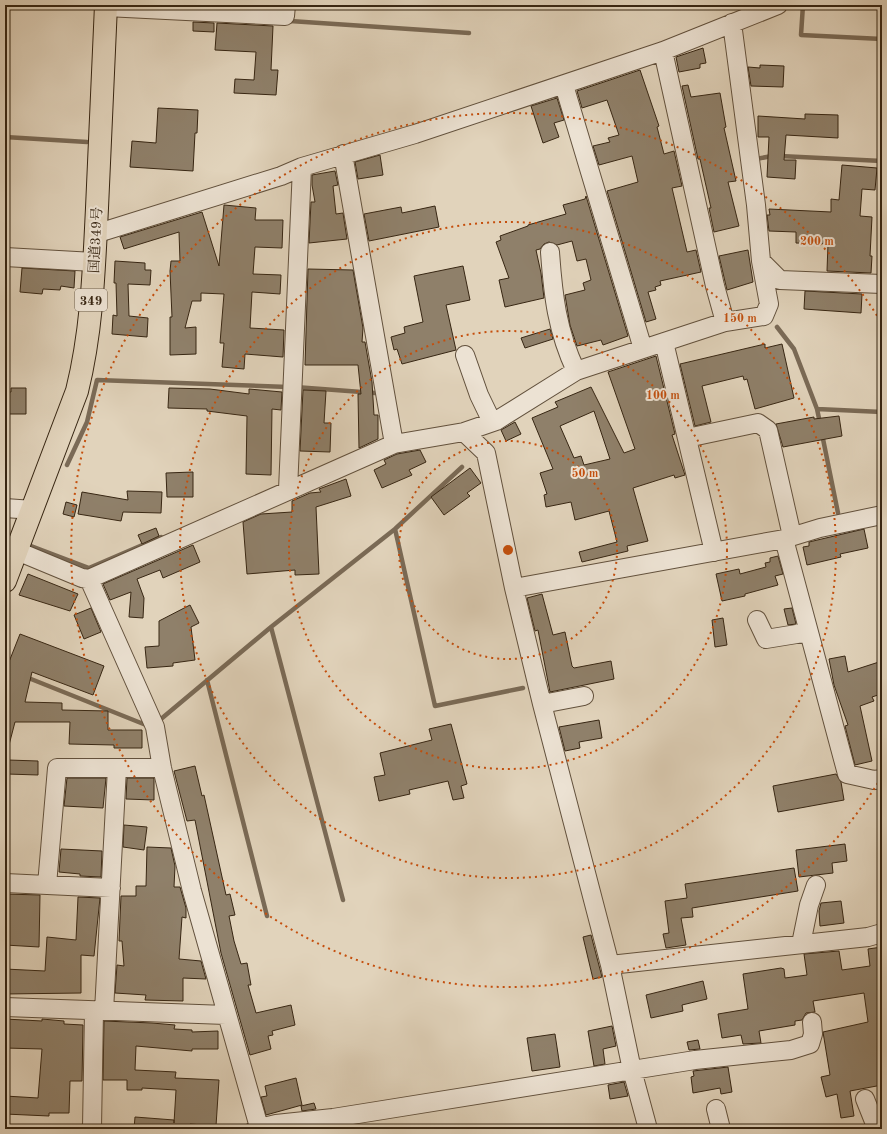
<svg xmlns="http://www.w3.org/2000/svg" width="887" height="1134" font-family="'Old Standard TT','Noto Serif JP',serif">
  <style>
    .lines { fill: none; stroke-linecap: round; stroke-linejoin: round }
    .stream { stroke: #7a6a56; stroke-width: 4.5 }
    .building { fill: #8f806a; stroke: #372613; fill-rule: evenodd }
    .minor-casing { stroke: #62513d; stroke-width: 20 }
    .highway-casing { stroke: #372613; stroke-width: 24 }
    .minor { stroke: #ece2d3; stroke-width: 18 }
    .highway { stroke: #e1d3bb; stroke-width: 22 }
    .ring { fill: none; stroke: #c54f0d; stroke-width: 2; stroke-dasharray: 2 4 }
    .labels { text-anchor: middle; stroke-width: 4; stroke-linejoin: round; paint-order: stroke }
    .shield { fill: #ece2d3; stroke: #6d5e4d; stroke-width: 1 }
    .shield-label { font-size: 13px; font-weight: bold; fill: #372613 }
    .street-label { font-size: 14px; fill: #372613; stroke: #ece2d3 }
    .centre { fill: #c54f0d; stroke: #ece2d3; stroke-width: 2 }
    .ring-label { font-size: 12px; text-anchor: middle; font-weight: bold; fill: #c54f0d; stroke: #ece2d3; stroke-width: 4; stroke-linejoin: round; paint-order: stroke }
  </style>
  <rect width="100%" height="100%" fill="#e1d3bb"/>
  <filter id="stains"><feTurbulence type="fractalNoise" baseFrequency=".005" numOctaves="4"/><feColorMatrix values="0 0 0 0 .2 0 0 0 0 .09 0 0 0 0 .02 0 0 0 .5 -.17"/></filter>
  <radialGradient id="worn" r=".72"><stop offset=".6" stop-color="#630" stop-opacity="0"/><stop offset="1" stop-color="#630" stop-opacity=".3"/></radialGradient>
  <g class="lines">
    <!-- stream -->
    <path class="stream" d="M803,5l-2,30 81,4
      M290,21l179,12
      M5,137l82,5
      M780,156l102,5
      M756,159l16,-3
      M777,327l17,22 23,60 3,14
      M295,387l80,6
      M817,409l65,3
      M822,434l16,79
      M67,465l20,-43 10,-42 191,7
      M395,529l40,177 88,-18
      M31,546l58,22 72,-31
      M271,627l72,273
      M26,677l120,48
      M207,680l60,236
      M161,719l110,-92 124,-98 67,-62"/>
  </g>
  <!-- building -->
  <path class="building" d="M193,22l21,1v9l-21,-1z
    M217,23l56,3 -2,44h7l-2,25 -42,-2 1,-14 19,1 2,-28 -41,-2z
    M703,48l3,15 -6,1v4l-21,4 -3,-15z
    M760,65l24,1 -1,21 -32,-1 -3,-19 12,1z
    M640,70l19,56 -2,1 7,27 10,-3 8,35 -10,2 15,64 9,-2 5,22 -41,9 1,4 -6,2 1,3 -8,2 8,27 -10,3 -39,-131 31,-9 -6,-26 -33,9 -6,-19 17,-4 -2,-4 11,-3 -12,-35 -25,8 -5,-17z
    M688,85l3,12 29,-4 6,34 -2,1 12,53 -8,1 11,44 -25,6 -5,-24h2l-11,-49h-2l-16,-73z
    M557,98l7,22 -10,3 5,14 -16,6 -12,-37z
    M158,108l40,2 -1,23h-2l-2,38 -63,-4 2,-26 24,2z
    M805,114l33,1v23l-52,-3 -2,25h12l-1,19 -28,-2 2,-40h-11v-21l47,3z
    M380,155l3,20 -25,4 -3,-17z
    M842,165l35,3 -2,22 -13,-1 -2,27 12,1 -2,39h2l-1,17 -44,-2 1,-27 -32,-1v-11l-27,-1 -2,-16h3l-1,-6 62,3v-13l8,1z
    M335,171l3,14 -5,1 3,28 7,-1 4,26 -38,4 2,-41h4l-3,-17v-10z
    M586,196l42,140 -25,9 -2,-5 -24,6 -7,-21 -5,-30 20,-5 -2,-7 8,-3 -5,-21 -9,2 -5,-20 -15,4 -8,-3 -5,2 -4,5 -4,1 5,23 3,25 -39,9 -6,-27 10,-2 -13,-36 5,-2 -1,-4 28,-10v-1l38,-11 -3,-9 22,-6z
    M224,205l32,3 -1,12h28l-1,28 -27,-1 -2,27 28,1 -1,19 -28,-2 -2,36 34,2 -1,27 -38,-3 -1,15 -22,-2 2,-24h-4l4,-49 -23,-1v8h-9l-7,27 11,-1v27l-26,1v-38h2l-2,-46 1,-10h9l-1,-29 -55,17 -4,-12 82,-25 17,54z
    M435,206l4,21 -70,14 -5,-27 37,-7 1,6z
    M748,250l5,32 -26,8 -8,-34z
    M115,261l30,2v7h6l-1,15 -22,-1 1,32 19,2 -1,19 -35,-3 1,-19 4,1 -1,-33h-2z
    M463,266l7,34 -24,5 10,45 -54,14 -5,-15 -3,1 -3,-13 14,-4 -1,-6 19,-5 -9,-46z
    M22,268l53,3 -1,17 -13,-2 -1,4 -17,-1 -1,5 -22,-2z
    M308,269l45,1 10,58 -1,14h3l7,40 2,33h4v24l-19,9 -1,-54h3l-3,-29h-53z
    M805,291l57,3 -1,19 -57,-4z
    M550,329l3,10 -28,9 -4,-10z
    M765,344v4l17,-4 12,54 -39,11 -8,-30 -3,1 -1,-4 -41,10 9,36 -16,4 -15,-62z
    M656,356l19,78 -3,1 13,40 -10,3 -1,-3 -41,13 15,53 -21,5 1,5 -46,11 -3,-10 38,-10 -8,-31 -34,9 -4,-18 -25,5 -2,-12 3,-1 -7,-21 13,-4 -21,-51 26,-11 -3,-5 36,-15 33,66 11,-4 -27,-77zM594,411l16,48 -26,6 -3,-9 -7,2 -14,-32z
    M11,388h15v26h-21v-22h6z
    M169,388l41,1 39,5v-5l33,3 -1,18 -9,-1 -1,66 -25,-1 1,-58 -40,-5v-2l-39,-1z
    M303,390l23,1 -2,32h7l-1,29 -30,-1z
    M839,416l3,20 -59,11 -7,-23 38,-7v2z
    M515,422l6,12 -15,7 -5,-11z
    M420,450l6,12 -17,8 3,5 -30,13 -8,-18 12,-6 -2,-4 13,-6z
    M470,468l11,15 -14,10 3,3 -26,19 -13,-18z
    M193,472v25h-26l-1,-24z
    M346,479l5,17 -35,11 3,67 -24,1v-5l-48,4 -4,-52 18,-8 31,-2v-11l18,-8 11,-1 -2,-3z
    M127,491l35,1 -1,21 -38,-1 -2,9 -43,-7 4,-22 46,8z
    M66,502l11,3 -3,12 -11,-3z
    M156,528l3,8 -17,8 -4,-9z
    M864,529l4,19 -28,6 1,3 -34,8 -4,-18 6,-1v-4z
    M193,545l7,17 -37,16 -3,-8 -23,9 7,19 -1,20 -14,-1 2,-25 -21,8 -7,-16z
    M778,556l5,18 -8,2 3,9 -33,9v2l-23,5 -6,-27 23,-5 1,5 26,-7 -1,-4 5,-1v-4z
    M28,574l50,20 -8,17 -51,-16z
    M542,594l11,41 12,-3 7,34 2,2 37,-7 3,18 -64,13 -12,-62 -3,1 -8,-33z
    M190,605l9,18 -8,4 4,33 -22,3v3l-26,2 -2,-21 14,-1v-25z
    M91,608l10,24 -17,7 -10,-24z
    M792,608l4,16 -8,1 -4,-16z
    M723,618l4,27 -12,2 -3,-27z
    M20,634l84,32 -11,29 -61,-23 -7,30 37,1v7l46,1v19h34v18h-28v-3l-45,-1 1,-22h-55l-6,23h-4v-73z
    M845,656l3,16 34,-11v25l-4,1 3,7 -9,3 2,4 -14,5 12,55 -17,4 -10,-39 3,-1 -14,-40 -5,-26z
    M599,720l3,18 -23,4 1,6 -15,3 -6,-24z
    M451,724l16,60 -6,2 3,12 -11,2 -5,-19 -39,9 1,4 -31,7 -5,-24 11,-2 -5,-22 52,-13 -3,-11z
    M8,760l30,1v14l-31,-1z
    M195,766l7,30 2,-1 22,100 4,-1 5,21 -6,1 5,25 7,23 6,-1 4,22h-3l8,28 35,-8 4,20 -23,6 1,4 -5,1 3,13 -21,6 -29,-102 -26,-133 -8,1 -13,-50z
    M836,774l5,8 3,18 -66,12 -5,-26z
    M67,778h39l-3,30 -39,-2z
    M127,778h27v22l-28,-1z
    M124,825l23,2 -3,23 -21,-3z
    M845,844l2,17 -15,2 1,10 -34,4 -3,-27z
    M147,847l24,1 4,18 -1,21h6l6,21v10l-4,-1 -3,42 22,2 5,18 -23,-1v23l-38,-1 1,-5 -31,-2 2,-28 7,1 -2,-25h-3l2,-45h15v-10h10z
    M61,849l41,2 -1,26 -21,-1v-2l-21,-2z
    M794,868l4,23 -106,17 1,9 -12,1 5,27 -20,3 -3,-14 6,-1 -4,-32 22,-3 -2,-14z
    M5,894l35,1 -1,52 -34,-2z
    M78,897l22,1 -6,58 -13,-1v38l-76,1v-25l40,2 2,-34 29,3z
    M841,901l3,22 -24,3 -1,-15 2,-8z
    M591,935l11,42 -9,2 -10,-42z
    M882,947v138l-32,6 4,25 -13,2 -4,-24 -11,3 -5,-20 9,-2 -7,-43 45,-10 -4,-29 -51,8 2,11 -9,1 -4,7 -7,1v4l-36,6 2,12 -18,1 -2,-9 -19,3 -4,-24 30,-5 -5,-35 38,-6 3,1 1,9 22,-3 -3,-21 35,-3 3,19 28,-4 -2,-17z
    M703,981l4,18 -25,6 1,6 -32,7 -5,-23z
    M5,1019l37,2v-2l22,2v3l19,1 -1,56h-12l-1,32h-20v3l-44,-2v-18l33,2 4,-49 -37,-1z
    M104,1021l48,2 23,2 -1,4 18,1v2l26,-1v18h-26v2l-56,-5 -1,24 41,2 -1,6 44,2 -3,46 -26,-2v5h-56l1,-12 39,3v3l2,-33 -34,-2v2h-15v-10h-24z
    M612,1026l4,20 -13,3 2,15 -11,2 -6,-35z
    M555,1034l5,33 -28,4 -5,-33z
    M698,1040l2,9 -11,1 -2,-8z
    M728,1067l4,25 -11,2 -1,-6 -27,5 -2,-16 3,-1 -1,-5z
    M296,1078l6,27 -36,10 -5,-18 6,-1 -2,-10z
    M624,1082l4,14 -18,3 -2,-14z
    M314,1103l2,6 -14,2 -1,-5z"/>
  <g class="lines">
    <defs>
      <path id="minor" d="M106,7l179,9 1,-11
        M732,23l24,182 5,56 19,19 102,4
        M663,51l52,235 10,36
        M564,85l79,264
        M343,154l51,290
        M95,234l186,-58 21,-9 113,-33 248,-83 115,-46
        M550,252c3,43 7,79 26,119
        M5,257l89,5
        M664,342l50,210
        M465,355l14,40 13,27
        M464,432l22,21 28,135 28,116 68,261 22,105 16,59
        M687,438l71,-15 10,7 24,106
        M288,490l14,-323
        M5,508l28,2
        M784,539l36,-11 62,-13
        M17,551l65,27 7,1 305,-135 70,-12 32,-11 80,-50 149,-49 39,-6 5,-12 -8,-43
        M89,579l66,148 7,41 30,123 67,236
        M514,588l270,-49 63,235 27,6 8,-1
        M757,620l9,19 43,-7
        M542,704l42,-8
        M5,883l106,5
        M47,885l10,-117h105
        M801,944l8,-39 7,-20
        M610,965l258,-28 14,-4
        M5,1007l221,8
        M104,1011l13,-243
        M865,1099l12,30
        M716,1109l5,20
        M90,1129l2,-1 2,-117
        M255,1129l21,-5 57,-6 362,-58 96,-10 19,-6 3,-10 -1,-12"/>
      <path id="highway" d="M5,581l72,-190c15,-60 17,-122 20,-183 3,-68 6,-135 9,-203"/>
    </defs>
    <!-- minor casing -->
    <use href="#minor" class="minor-casing"/>
    <!-- highway casing -->
    <use href="#highway" class="highway-casing"/>
    <!-- minor -->
    <use href="#minor" class="minor"/>
    <!-- highway -->
    <use href="#highway" class="highway"/>
  </g>
  <!-- distance rings -->
  <g class="ring">
    <circle cx="508" cy="550" r="109"/>
    <circle cx="508" cy="550" r="219"/>
    <circle cx="508" cy="550" r="328"/>
    <path d="M881 778A437 437 0 1 1 881 322"/>
  </g>
  <g class="labels">
    <!-- shield labels -->
    <rect class="shield" x="75" y="289" width="32" height="22" rx="3"/>
    <g class="shield-label">
      <text x="91" y="305">349</text>
    </g>
    <!-- street labels -->
    <g class="street-label">
      <text transform="translate(95 240) rotate(-87)" y="5">国道349号</text>
    </g>
  </g>
  <circle cx="508" cy="550" r="6" class="centre"/>
  <g class="ring-label">
    <text x="817" y="245">200 m</text>
    <text x="740" y="322">150 m</text>
    <text x="663" y="399">100 m</text>
    <text x="585" y="477">50 m</text>
  </g>
  <!-- margin -->
  <rect width="887" height="1134" fill="none" stroke="#e1d3bb" stroke-width="20"/>
  <rect x="6" y="6" width="875" height="1122" fill="none" stroke="#372613" stroke-width="2"/>
  <rect x="10" y="10" width="867" height="1114" fill="none" stroke="#372613"/>
  <rect width="100%" height="100%" filter="url(#stains)"/>
  <rect width="100%" height="100%" fill="url(#worn)"/>
</svg>
